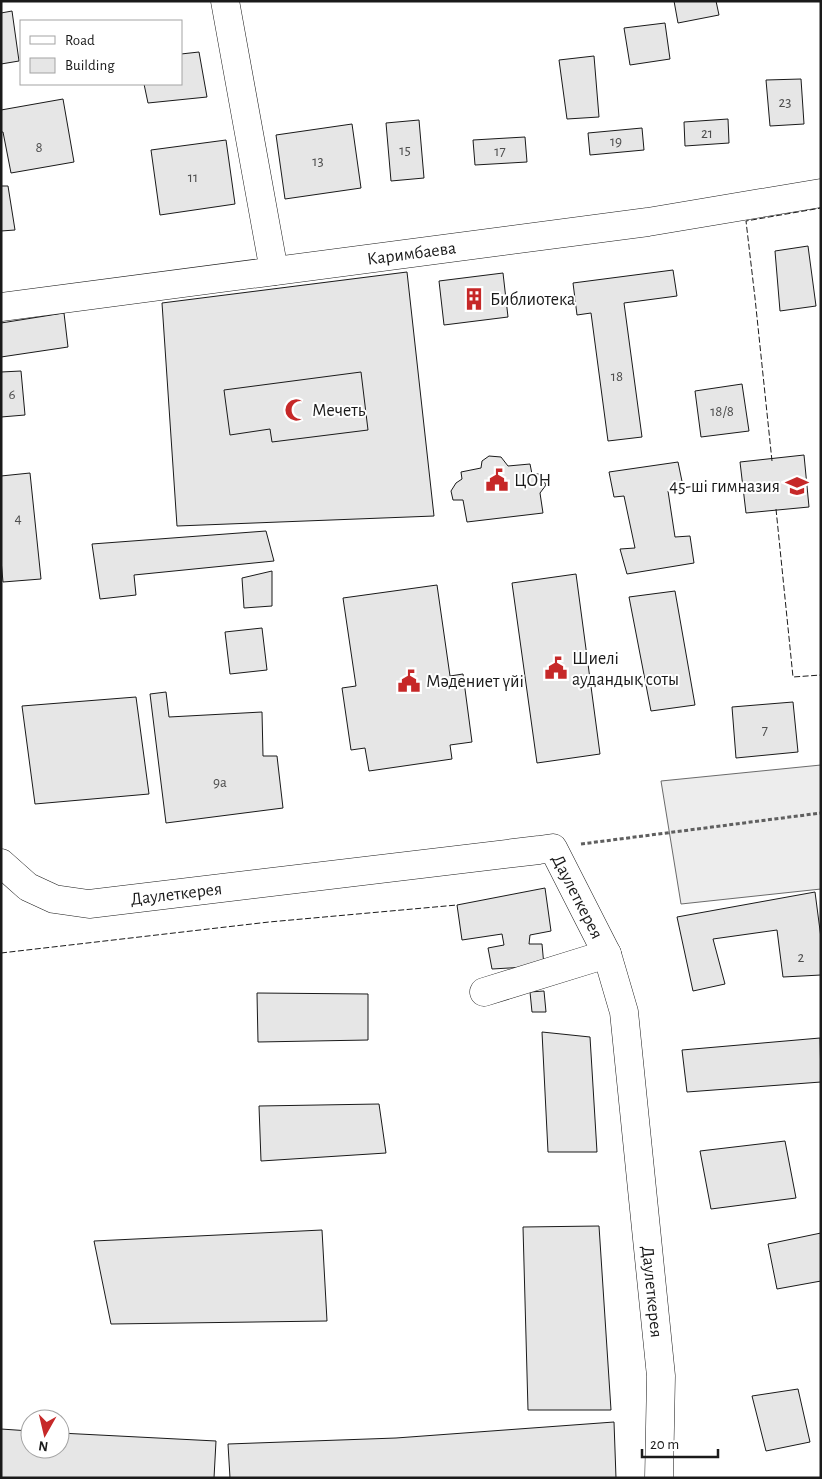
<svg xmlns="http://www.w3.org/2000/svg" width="822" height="1479" font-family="'Alegreya Sans',sans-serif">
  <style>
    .built { fill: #ededed; stroke: #6a6a6a }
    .building { fill: #e6e6e6; stroke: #1a1a1a }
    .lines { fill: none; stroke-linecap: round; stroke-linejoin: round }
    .minor-casing { stroke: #1a1a1a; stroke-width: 29 }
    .path { stroke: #5f5f5f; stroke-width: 3; stroke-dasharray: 4 2.5; stroke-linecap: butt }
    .minor { stroke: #fff; stroke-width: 28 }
    .fence { stroke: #1a1a1a; stroke-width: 1; stroke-dasharray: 6 2.5; stroke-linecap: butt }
    .labels { text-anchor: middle; stroke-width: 4; stroke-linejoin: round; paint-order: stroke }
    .number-label { font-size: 15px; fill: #4d4d4d }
    .street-label { font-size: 18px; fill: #1a1a1a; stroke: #fff }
    .poi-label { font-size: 18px; fill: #1a1a1a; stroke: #fff; text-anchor: start }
  </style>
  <rect width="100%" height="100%" fill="#fff"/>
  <!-- built -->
  <path class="built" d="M821,765v124l-140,15 -20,-123z"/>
  <!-- building -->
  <path class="building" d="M674,1h42l3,14 -41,8z
    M12,11l7,50 -18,3v-51z
    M665,23l5,36 -40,6 -6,-37z
    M199,52l8,45 -59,6 -4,-19h37v-30z
    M594,56l5,61 -32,2 -8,-59z
    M801,79l3,45 -34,2 -4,-46z
    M63,99l11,63 -63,11 -8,-41h-2v-22z
    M728,119l1,24 -44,3 -1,-24z
    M419,120l5,58 -33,3 -5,-58z
    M352,124l9,64 -76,11 -9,-64z
    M642,128l2,22 -54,5 -2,-22z
    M525,137l2,25 -52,3 -2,-25z
    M226,140l9,64 -75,11 -9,-65z
    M1,186h7l7,44 -14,1z
    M808,246l8,60 -36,5 -5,-60z
    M673,270l4,26 -53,7 18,134 -34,4 -17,-128 -14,2 -4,-32z
    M407,272l27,244 -257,10 -15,-223z
    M503,273l5,44 -64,8 -5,-44z
    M64,313l4,34 -67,10v-34z
    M21,371l4,44 -24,2v-45z
    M361,372l7,58 -96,12 -2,-13 -40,6 -6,-45z
    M742,384l7,47 -48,6 -6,-46z
    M804,455l5,52 -63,6 -6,-51z
    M489,456l12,1 7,9 22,-2 2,10h8l6,11 -6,8 3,20 -76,9 -4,-22h-10l-2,-9 5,-8 6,-4 -1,-7 20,-4 1,-7z
    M678,462l6,29h-16l7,46 15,-1 4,27 -67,11 -7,-25 15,-1 -11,-52 -10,1 -5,-25z
    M30,473l11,106 -38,3 -2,-22v-84z
    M266,531l8,30 -140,14 2,20 -36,4 -8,-55z
    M272,571v35l-28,2 -2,-30z
    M576,574l24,180 -63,9 -25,-180z
    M437,585l13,91 13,-2 9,68 -22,3 2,14 -83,12 -4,-23 -14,2 -9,-62 14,-2 -13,-88z
    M675,591l20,114 -44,6 -22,-114z
    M262,628l5,42 -37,4 -5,-42z
    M166,692l3,25 93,-5 1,44h14l6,52 -117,15 -16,-129z
    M136,697l13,97 -114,10 -13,-98z
    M793,702l5,50 -62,6 -4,-51z
    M545,888l6,43 -21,4 -1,9h13l2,22 -52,3 -4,-21 16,-3 -2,-11 -40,6 -5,-35z
    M815,892l6,46v37l-38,2 -6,-47 -64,9 12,45 -32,7 -16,-74z
    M544,991l2,21h-14l-2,-20z
    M257,993l111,1v46l-110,2z
    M542,1032l48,5 7,115h-49z
    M820,1038l1,44 -134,10 -5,-42z
    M379,1104l7,49 -125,8 -2,-55z
    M785,1141l11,57 -85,11 -11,-58z
    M599,1226l12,184h-83l-5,-183z
    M322,1230l5,91 -216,3 -17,-83z
    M821,1233v48l-44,8 -9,-45z
    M798,1389l12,53 -44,9 -14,-55z
    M614,1422l2,56h-386l-2,-34 168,-6z
    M1,1429l29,2v18h30v-16l156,8 -2,37h-213z"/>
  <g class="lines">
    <defs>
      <g id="minor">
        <path d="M225,1l49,270"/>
        <path id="s1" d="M1,307l647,-85 173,-29"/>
        <path id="s2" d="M1,863l27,24 26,12 35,5 450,-54 14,-2 54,106 17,58 37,364 -2,102"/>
        <path d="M484,992l123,-38"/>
      </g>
    </defs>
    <!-- minor casing -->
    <use href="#minor" class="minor-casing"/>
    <!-- path -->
    <path class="path" d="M581,844l240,-31"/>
    <!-- minor -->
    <use href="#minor" class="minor"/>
    <!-- fence -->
    <path class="fence" d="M772,461l-17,-163 -9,-77 75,-13
      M776,509l17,168 28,-2
      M1,953l268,-31 188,-17"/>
  </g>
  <!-- icons -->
  <defs>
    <symbol id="building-bare" viewBox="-9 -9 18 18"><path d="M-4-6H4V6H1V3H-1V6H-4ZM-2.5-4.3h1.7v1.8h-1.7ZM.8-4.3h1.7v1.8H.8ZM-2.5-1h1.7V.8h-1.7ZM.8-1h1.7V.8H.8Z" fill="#c62828" stroke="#fff" stroke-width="2.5" paint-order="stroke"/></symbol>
    <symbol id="mosque-bare" viewBox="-9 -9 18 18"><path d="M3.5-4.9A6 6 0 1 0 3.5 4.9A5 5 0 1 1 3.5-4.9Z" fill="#c62828" stroke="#fff" stroke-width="2.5" paint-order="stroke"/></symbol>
    <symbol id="civic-bare" viewBox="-9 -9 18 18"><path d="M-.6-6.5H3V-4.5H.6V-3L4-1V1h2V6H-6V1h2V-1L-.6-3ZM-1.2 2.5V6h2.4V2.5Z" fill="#c62828" stroke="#fff" stroke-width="2.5" paint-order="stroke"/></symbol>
    <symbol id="school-bare" viewBox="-9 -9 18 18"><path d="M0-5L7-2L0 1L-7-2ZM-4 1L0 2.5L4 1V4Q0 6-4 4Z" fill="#c62828" stroke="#fff" stroke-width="2.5" paint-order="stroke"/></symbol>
  </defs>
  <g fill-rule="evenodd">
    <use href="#building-bare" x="458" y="283" width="32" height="32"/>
    <use href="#mosque-bare" x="280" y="394" width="32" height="32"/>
    <use href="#civic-bare" x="481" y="464" width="32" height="32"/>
    <use href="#school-bare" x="781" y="470" width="32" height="32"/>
    <use href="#civic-bare" x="540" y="652" width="32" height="32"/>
    <use href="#civic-bare" x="393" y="665" width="32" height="32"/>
  </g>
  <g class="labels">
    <!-- number labels -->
    <g class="number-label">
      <text x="785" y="107">23</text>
      <text x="707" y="138">21</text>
      <text x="616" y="146">19</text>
      <text x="39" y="152">8</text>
      <text x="405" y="155">15</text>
      <text x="500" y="156">17</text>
      <text x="318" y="166">13</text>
      <text x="193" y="182">11</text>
      <text x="617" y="381">18</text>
      <text x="12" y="399">6</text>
      <text x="722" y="416">18/8</text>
      <text x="18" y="523">4</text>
      <text x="765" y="735">7</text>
      <text x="220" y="787">9а</text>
      <text x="801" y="962">2</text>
    </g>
    <!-- street labels -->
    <g class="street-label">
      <text dy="6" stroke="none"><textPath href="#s1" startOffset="414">Каримбаева</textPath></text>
      <text dy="6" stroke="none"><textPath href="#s2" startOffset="188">Даулеткерея</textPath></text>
      <text dy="6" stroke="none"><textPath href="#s2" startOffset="622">Даулеткерея</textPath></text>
      <text dy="6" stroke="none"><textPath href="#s2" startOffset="1028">Даулеткерея</textPath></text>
    </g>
    <!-- poi labels -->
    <g class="poi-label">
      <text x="490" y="305">Библиотека</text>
      <text x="312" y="416">Мечеть</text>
      <text x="514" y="486">ЦОН</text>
      <text x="780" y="492" text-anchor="end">45-ші гимназия</text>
      <text x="572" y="664">Шиелі<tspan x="572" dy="21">аудандық соты</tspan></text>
      <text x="426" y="687">Мәдениет үйі</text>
    </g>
  </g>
  <!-- border -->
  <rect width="822" height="1479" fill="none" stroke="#1a1a1a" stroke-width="5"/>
  <!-- legend -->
  <rect x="20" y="20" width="162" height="65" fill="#ffffff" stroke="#a3a3a3"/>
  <rect x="30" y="36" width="25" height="8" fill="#ffffff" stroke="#a3a3a3"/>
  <text x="65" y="45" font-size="15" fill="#1a1a1a">Road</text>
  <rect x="30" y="58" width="25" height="15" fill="#e6e6e6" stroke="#a3a3a3"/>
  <text x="65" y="70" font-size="15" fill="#1a1a1a">Building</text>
  <!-- north arrow -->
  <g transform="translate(45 1434) rotate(188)"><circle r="24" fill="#ffffff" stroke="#a3a3a3"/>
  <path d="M0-4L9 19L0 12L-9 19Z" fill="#c62828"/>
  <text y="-8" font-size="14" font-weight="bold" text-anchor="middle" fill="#1a1a1a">N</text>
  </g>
  <!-- scale -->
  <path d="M642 1449v8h76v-8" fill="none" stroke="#1a1a1a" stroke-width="2.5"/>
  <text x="650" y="1449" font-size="15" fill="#1a1a1a" stroke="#ffffff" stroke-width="4" paint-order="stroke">20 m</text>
</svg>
